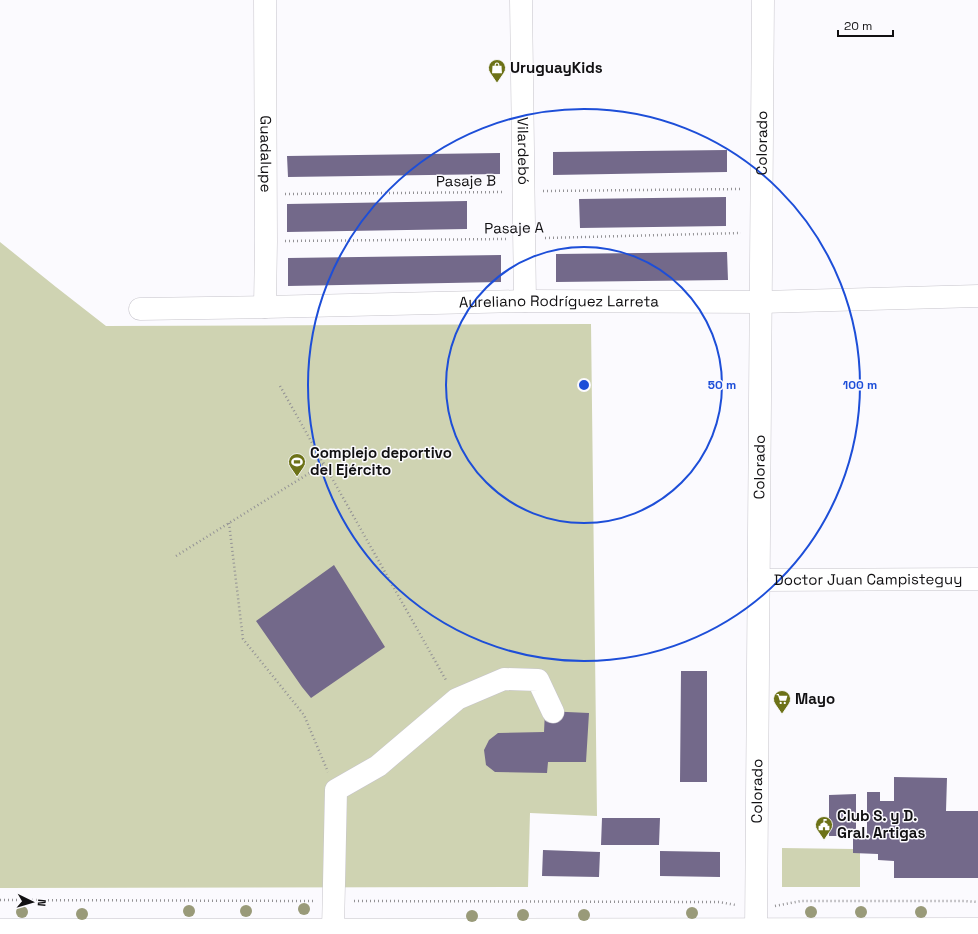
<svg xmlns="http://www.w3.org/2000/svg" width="978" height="934" font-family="'Space Grotesk',sans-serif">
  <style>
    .green { fill: #cfd3b2 }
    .building { fill: #73698a }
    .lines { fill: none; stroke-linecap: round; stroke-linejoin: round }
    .minor-casing { stroke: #c6c4cb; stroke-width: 23 }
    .major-casing { stroke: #c6c4cb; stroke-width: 23 }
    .path { stroke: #939295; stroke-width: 2.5; stroke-dasharray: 1 3; stroke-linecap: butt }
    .minor { stroke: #fff; stroke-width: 22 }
    .major { stroke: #fff; stroke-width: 22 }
    .tree { fill: #999a79 }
    .ring { fill: none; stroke: #1d4ed8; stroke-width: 2 }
    .labels { text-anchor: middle; stroke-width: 3; stroke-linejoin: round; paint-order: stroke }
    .poi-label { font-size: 15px; font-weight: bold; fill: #111012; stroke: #fbfafe; text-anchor: start }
    .street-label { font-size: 15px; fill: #111012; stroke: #fbfafe }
    .centre { fill: #1d4ed8; stroke: #fbfafe; stroke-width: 2 }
    .ring-label { font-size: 12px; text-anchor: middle; font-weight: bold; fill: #1d4ed8; stroke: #fbfafe; stroke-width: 3; stroke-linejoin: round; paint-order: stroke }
  </style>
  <rect width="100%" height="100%" fill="#fbfafe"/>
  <!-- green -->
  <path class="green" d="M0,242l56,45 50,39 485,-2 6,492 -67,-3 -2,74 -528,1z
    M782,848l71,1 7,4v34h-78z"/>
  <!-- building -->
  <path class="building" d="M727,150v22l-174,3v-23z
    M500,153v21l-212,3 -1,-21z
    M726,197v29l-146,2 -1,-29z
    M467,201v28l-180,3v-28z
    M727,252l1,28 -172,2v-28z
    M501,255v27l-213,4v-28z
    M334,565l51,82 -74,51 -9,-11 -46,-66z
    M681,671h26v111h-27z
    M545,711l44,2 -3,49h-38l-1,11 -52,-1 -9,-7 -2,-15 5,-10 9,-7 46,-1z
    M894,777l53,1 -1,33h32v67h-84v-17l-16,-1v-6l-25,-1v-19l14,1v-43h13v9h14z
    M856,794v35h-7v7h-20v-41z
    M602,818h58l-1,27h-58z
    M543,850l57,2 -1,25 -57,-1z
    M660,851l60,1v25l-60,-1z"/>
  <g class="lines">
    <defs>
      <g id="minor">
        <path id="s1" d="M265,0l1,241 -1,66"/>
        <path id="s2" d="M521,0l4,301"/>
        <path id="s3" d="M140,309l125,-2 260,-6 236,1 217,-6"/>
        <path id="s4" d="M759,580l219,-1"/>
        <path d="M333,930l3,-140 42,-24 79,-67 47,-20 34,1 15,32"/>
        <path id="s5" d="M756,934l7,-934"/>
      </g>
      <path id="major" d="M0,930l978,-1"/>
    </defs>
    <!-- minor casing -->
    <use href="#minor" class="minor-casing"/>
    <!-- major casing -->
    <use href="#major" class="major-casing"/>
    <!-- path -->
    <path class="path" d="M543,191l199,-2
      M285,194l219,-2
      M545,238l196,-5
      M285,241l221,-2
      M280,386l167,296
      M229,523l14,116 61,76 24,57
      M176,556l148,-92
      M0,900l315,1
      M354,901l365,1 17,3
      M775,906l26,-5h163l14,1"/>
    <!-- minor -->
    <use href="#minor" class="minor"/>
    <!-- major -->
    <use href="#major" class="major"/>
  </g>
  <!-- trees -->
  <g class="tree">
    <circle cx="304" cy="909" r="6"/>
    <circle cx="189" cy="911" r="6"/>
    <circle cx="246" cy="911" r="6"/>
    <circle cx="22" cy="912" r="6"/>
    <circle cx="811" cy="912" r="6"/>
    <circle cx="861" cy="912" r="6"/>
    <circle cx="921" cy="912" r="6"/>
    <circle cx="692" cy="913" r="6"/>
    <circle cx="82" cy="914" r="6"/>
    <circle cx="523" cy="915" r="6"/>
    <circle cx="584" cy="915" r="6"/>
    <circle cx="472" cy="916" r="6"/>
  </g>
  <!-- distance rings -->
  <g class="ring">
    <circle cx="584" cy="385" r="138"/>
    <circle cx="584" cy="385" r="276"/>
  </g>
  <!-- icons -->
  <defs>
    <symbol id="shop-pin" viewBox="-11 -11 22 30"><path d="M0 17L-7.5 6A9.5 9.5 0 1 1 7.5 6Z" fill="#6d7218" stroke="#fbfafe"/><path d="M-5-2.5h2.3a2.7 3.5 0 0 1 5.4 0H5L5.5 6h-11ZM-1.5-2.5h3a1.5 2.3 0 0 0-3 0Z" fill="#fff"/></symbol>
    <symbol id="stadium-pin" viewBox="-11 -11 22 30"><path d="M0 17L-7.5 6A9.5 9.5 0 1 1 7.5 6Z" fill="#6d7218" stroke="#fbfafe"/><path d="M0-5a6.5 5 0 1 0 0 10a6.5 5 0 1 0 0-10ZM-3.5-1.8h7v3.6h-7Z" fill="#fff"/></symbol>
    <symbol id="supermarket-pin" viewBox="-11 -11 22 30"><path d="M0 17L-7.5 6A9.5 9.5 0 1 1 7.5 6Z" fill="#6d7218" stroke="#fbfafe"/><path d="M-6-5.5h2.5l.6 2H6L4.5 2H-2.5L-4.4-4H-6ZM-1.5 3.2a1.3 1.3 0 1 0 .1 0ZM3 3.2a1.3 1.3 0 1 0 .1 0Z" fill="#fff"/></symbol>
    <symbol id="civic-pin" viewBox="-11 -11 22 30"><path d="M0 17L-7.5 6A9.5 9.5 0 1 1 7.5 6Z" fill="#6d7218" stroke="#fbfafe"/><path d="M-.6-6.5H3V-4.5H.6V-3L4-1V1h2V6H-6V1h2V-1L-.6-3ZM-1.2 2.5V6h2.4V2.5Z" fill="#fff"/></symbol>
  </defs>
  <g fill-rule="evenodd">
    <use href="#shop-pin" x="487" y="58" width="20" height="27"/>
    <use href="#stadium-pin" x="287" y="452" width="20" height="27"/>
    <use href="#supermarket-pin" x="772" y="689" width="20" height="27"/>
    <use href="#civic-pin" x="814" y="815" width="20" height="27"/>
  </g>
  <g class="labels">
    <!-- poi labels -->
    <g class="poi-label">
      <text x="510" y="73">UruguayKids</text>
      <text x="310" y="458">Complejo deportivo<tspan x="310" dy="17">del Ejército</tspan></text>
      <text x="795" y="704">Mayo</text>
      <text x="837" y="821">Club S. y D.<tspan x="837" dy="17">Gral. Artigas</tspan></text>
    </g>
    <!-- street labels -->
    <g class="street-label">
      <text dy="5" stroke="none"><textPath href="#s5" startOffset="791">Colorado</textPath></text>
      <text dy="5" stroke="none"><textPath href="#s2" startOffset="151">Vilardebó</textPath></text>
      <text dy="5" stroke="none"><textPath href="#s1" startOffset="154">Guadalupe</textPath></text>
      <text transform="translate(466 181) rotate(-1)" y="5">Pasaje B</text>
      <text transform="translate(514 228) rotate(-1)" y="5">Pasaje A</text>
      <text dy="5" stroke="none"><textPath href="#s3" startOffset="419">Aureliano Rodríguez Larreta</textPath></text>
      <text dy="5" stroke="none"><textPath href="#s5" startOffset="467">Colorado</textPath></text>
      <text dy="5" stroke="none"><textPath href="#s4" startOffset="109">Doctor Juan Campisteguy</textPath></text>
      <text dy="5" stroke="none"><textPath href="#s5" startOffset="143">Colorado</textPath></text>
    </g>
  </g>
  <circle cx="584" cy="385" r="6" class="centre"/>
  <g class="ring-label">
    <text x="722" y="389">50 m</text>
    <text x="860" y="389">100 m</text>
  </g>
  <!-- north arrow -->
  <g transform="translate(32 902) rotate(95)" stroke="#fbfafe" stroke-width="3" paint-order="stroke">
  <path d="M0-3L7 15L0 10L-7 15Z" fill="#111012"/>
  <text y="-6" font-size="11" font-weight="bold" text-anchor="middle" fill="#111012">N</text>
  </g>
  <!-- scale -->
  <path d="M838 30v6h55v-6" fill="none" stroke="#111012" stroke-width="2"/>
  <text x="844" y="30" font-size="12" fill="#111012" stroke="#fbfafe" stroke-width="3" paint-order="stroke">20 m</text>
</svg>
